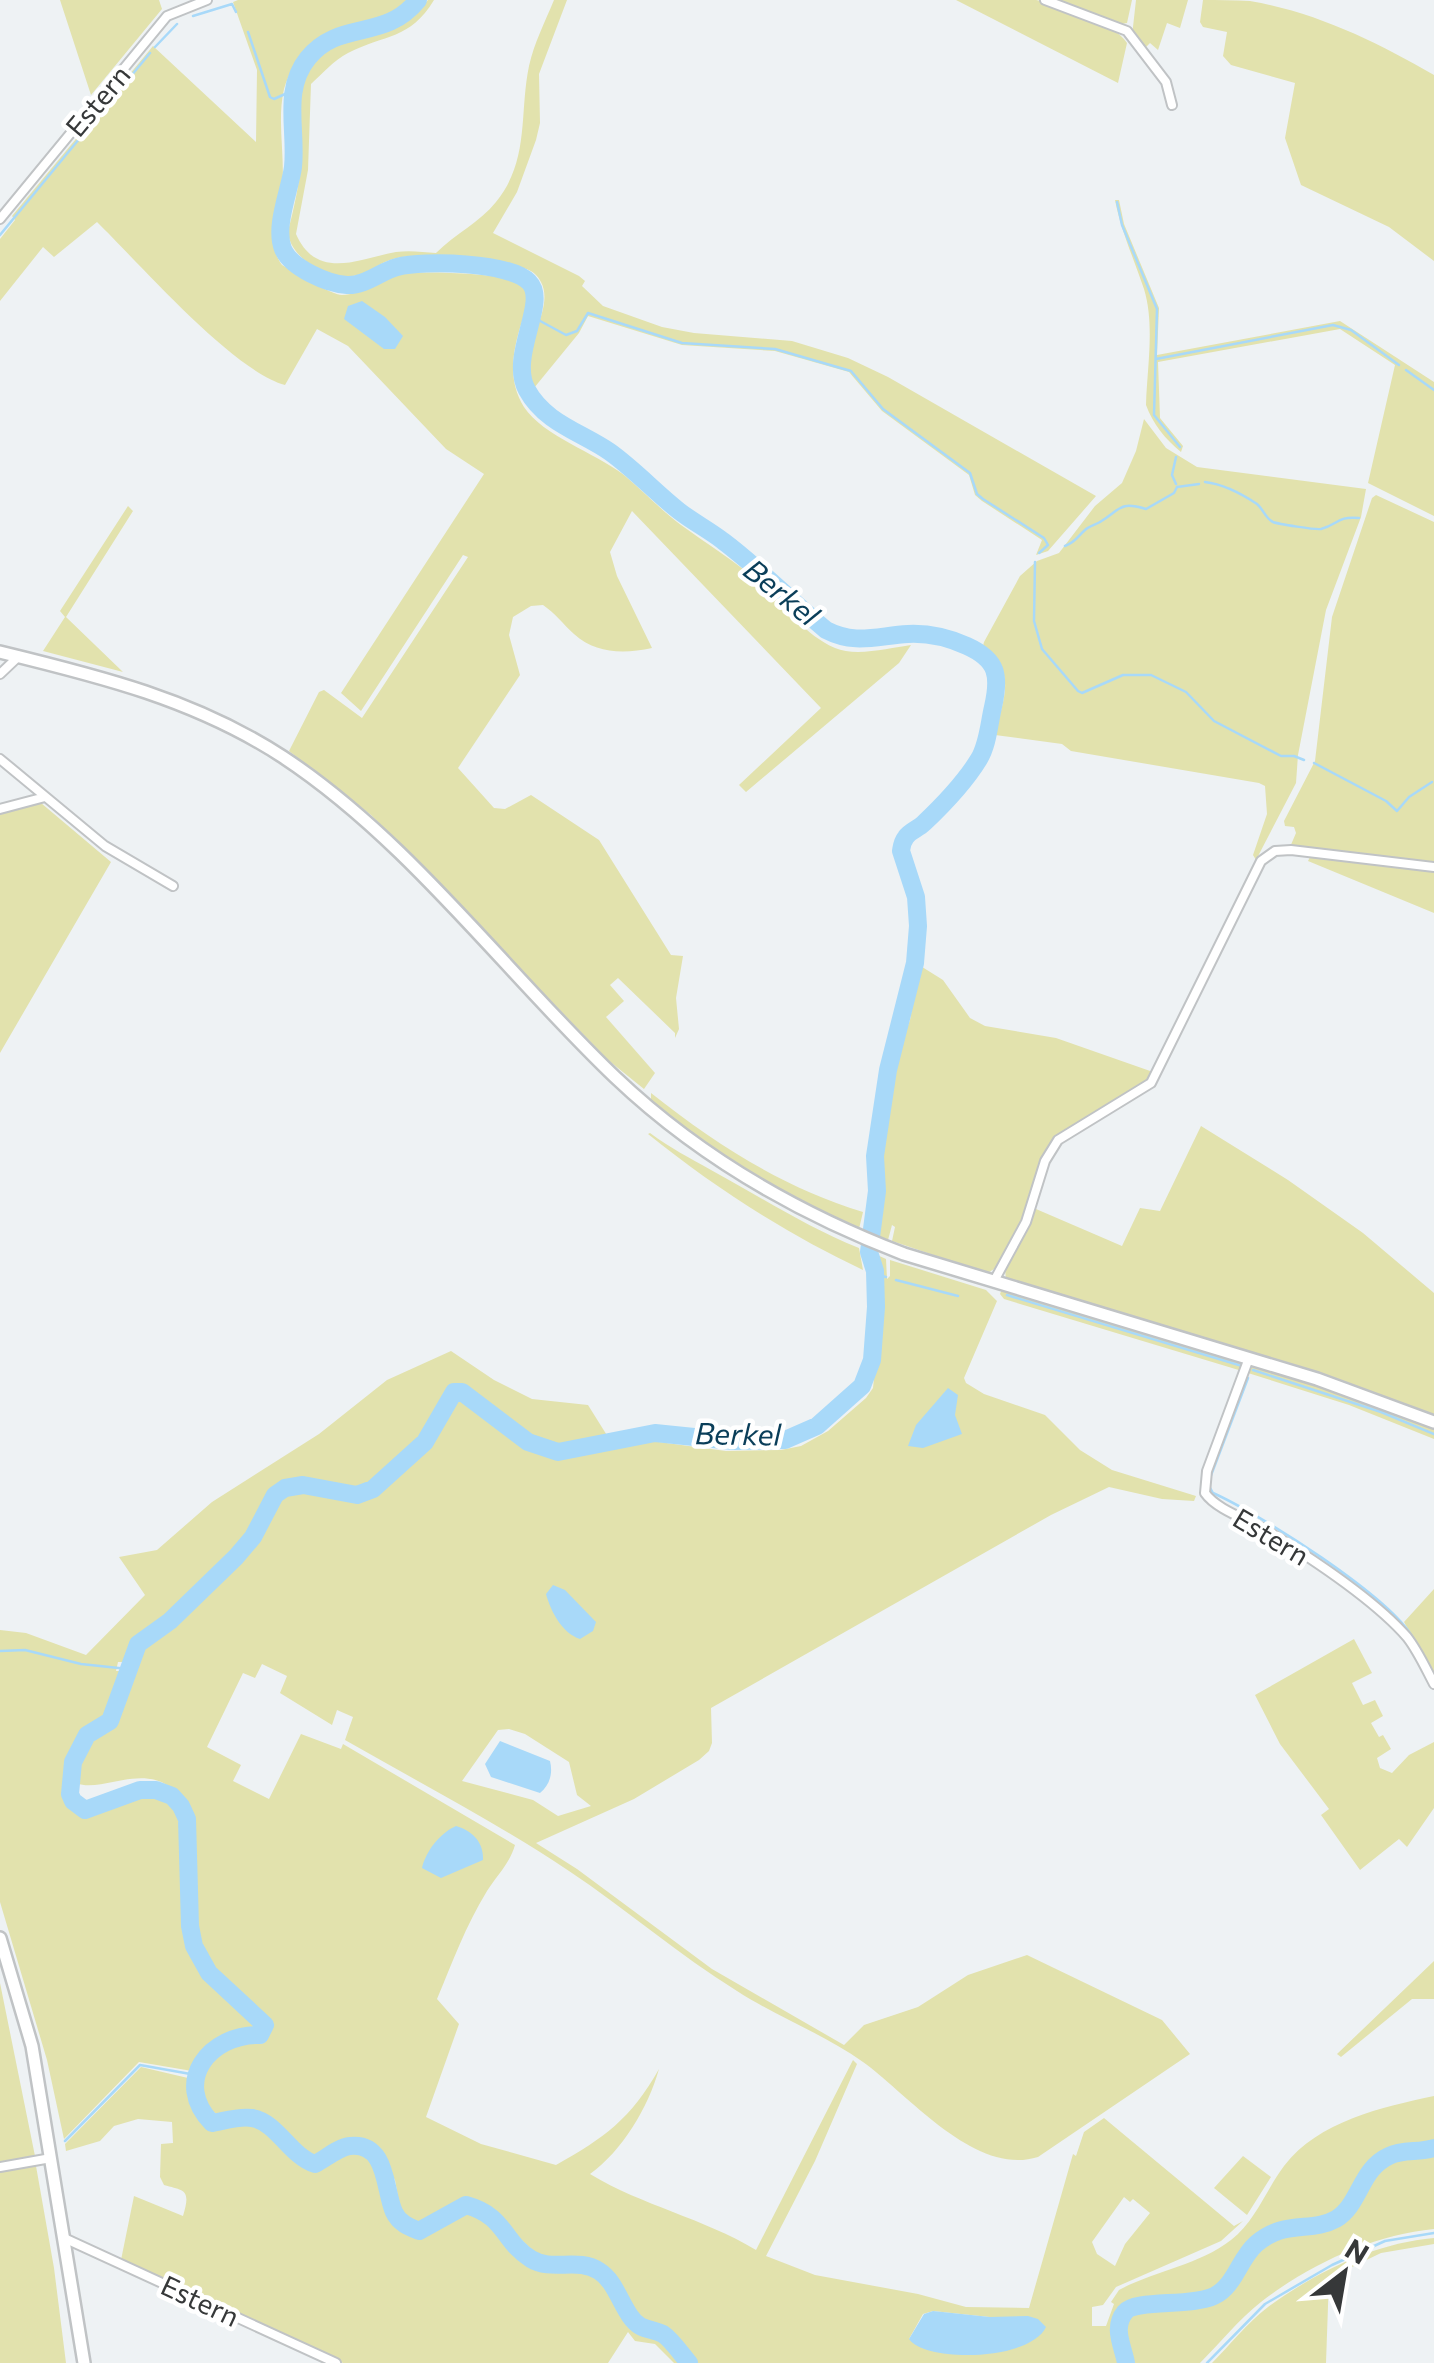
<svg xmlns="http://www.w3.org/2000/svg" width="1434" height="2363" font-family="Commissioner,sans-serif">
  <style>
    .green { fill: #e2e2ad; fill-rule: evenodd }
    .water { fill: #a8d9f9 }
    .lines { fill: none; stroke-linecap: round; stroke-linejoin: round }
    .stream { stroke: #a8d9f9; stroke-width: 2.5 }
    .river { stroke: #a8d9f9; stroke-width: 18 }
    .street-casing { stroke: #c0c3c5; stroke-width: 12 }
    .secondary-casing { stroke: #c0c3c5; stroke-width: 16 }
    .street { stroke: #fff; stroke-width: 8 }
    .secondary { stroke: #fff; stroke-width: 11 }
    .labels { text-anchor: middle; stroke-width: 9; stroke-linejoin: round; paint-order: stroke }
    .street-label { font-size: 28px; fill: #363839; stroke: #fff }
    .water-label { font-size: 30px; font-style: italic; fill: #0a3e59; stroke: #fff }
  </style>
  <rect width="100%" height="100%" fill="#eef2f4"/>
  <!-- green -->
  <path class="green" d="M60,0h99l3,9 -71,86z
    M238,0h171c-25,29 -68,18 -97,43 -13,11 -23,29 -28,46 -8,35 3,73 -3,109 -3,13 -8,24 -8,38 0,10 3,21 9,29 13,7 49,30 60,30 20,0 31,-16 49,-20 18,-5 108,-2 124,6 8,4 11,9 15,17 -12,35 -28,74 -6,109 19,29 70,45 100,68 19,16 37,35 57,50 26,19 56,37 80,59 24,22 44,51 74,64 21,9 54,0 76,-3l-12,18 -153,129 -7,-7 82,-77 -189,-197 -22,41 7,24 35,72c-28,6 -56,6 -78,-14 -11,-10 -19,-21 -31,-29l-12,1 -18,11 -4,18 11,40 -62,93 36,40 11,1 26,-14 68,45 72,115 12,1 -7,42 3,31 -4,9v-5l-57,-55 -8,7 14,16 -18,16 49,56 -11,16 -36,-29 -237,-245 -82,-64 30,-59 5,-2 38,28 106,-161 -5,-2 -102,156 -20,-18 143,-219 -38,-25 -98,-103 -31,-17 -32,56c-52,-14 -146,-122 -188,-163l-43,35 -11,-10 -43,54v-62l15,-19 -3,-4 141,-170 103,96 1,-72 -24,-68z
    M428,0h6c-24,40 -49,34 -86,53 -14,7 -26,21 -37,31l-3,86 -12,64c21,48 65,24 100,18 13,-2 27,0 40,1 19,-19 44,-31 60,-51 34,-42 23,-88 33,-136 5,-23 16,-44 25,-66h13l-28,74 1,49 -4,17 -19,52 -24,41 86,43 6,5 -3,5 21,20 59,21 32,6 98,8 56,17 40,19 208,119 -48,55 -12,4 6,-15 -60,-39 -7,-6 -6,-20 -87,-64 -33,-39 -74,-21 -93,-6 -94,-29 -9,17 -45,55c-3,-10 -7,-20 -6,-30 2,-23 25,-53 13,-76 -10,-21 -37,-14 -55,-17 -29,-5 -62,-14 -93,-6 -12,3 -22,13 -35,16 -27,7 -69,-16 -70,-44 6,-22 11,-46 13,-68 4,-42 -18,-94 33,-116 37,-17 64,-13 94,-47z
    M956,0c26,0 55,0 80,0 23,4 79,23 91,43l-9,40z
    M1052,0h80l-5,23 -6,1z
    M1136,0h52l-8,28 -13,-5 -9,27 -8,-7 -5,5 -13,-12z
    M1203,0c15,0 32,0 47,1 66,11 127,41 184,74v186l-45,-34 -88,-42 -16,-47 10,-55 -64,-18 -8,-9 4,-24 -24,-5 -3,-5z
    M1115,200h4l5,24 35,84 -2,47 183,-34 94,61v134l-66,-33 27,-118 -55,-36 -182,33 2,56 23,28 -2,6c-16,-13 -28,-28 -35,-47 1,-37 9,-80 -2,-116 -10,-30 -23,-58 -29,-89z
    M1144,419l22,29 31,19 169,22 -5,28 -35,93 -28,145 -2,28 -40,77 -3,-5 14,-41 -2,-28 -6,-3 -188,-32 -9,-7 -67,-9c8,-37 23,-62 -12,-89l1,-4 36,-66 17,-15 22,-8 36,-47 27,-23 14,-32z
    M1376,495l58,27v343l-144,-18 6,-14 -2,-6 -9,-1 -1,-5 31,-60 17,-144 40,-119z
    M128,506l5,5 -67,106 57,55 -80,-21 22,-34 -5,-6z
    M41,803l70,59 -111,191v-239z
    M1311,855l123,15v43l-126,-52z
    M919,965l24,15 27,38 15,8 71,12 97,34 -4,8 -93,58c-20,29 -39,124 -69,135l-95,-32 3,-14 -3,-2 -4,15 -11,-4 8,-59 -4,-26 14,-89 15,-42z
    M651,1093c66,52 131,94 212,119l-4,17c-77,-31 -143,-76 -208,-126z
    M1201,1126l87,54 75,53 71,60v124l-105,-39 -323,-99 -1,-9 31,-61 86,37 18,-38 20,3z
    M650,1133c22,16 38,24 61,37 50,27 95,57 148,78l4,22c-77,-36 -149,-83 -215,-136z
    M875,1254l11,5 1,20 3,-3v-16l96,30 11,11 -33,77 2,5 18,11 61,21 35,35 32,20 84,26 -2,5 -32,-2 -53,-12 -58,28 -340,193 1,35 -3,8 -10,9 -65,39 -98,44 41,26 135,100 132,76 20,-20 54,-18 50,-32 59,-20 135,65 28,34 -152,103c-63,20 -130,-63 -175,-95 -39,-28 -86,-45 -126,-71 -58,-36 -111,-82 -168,-120 -72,-48 -149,-88 -224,-131l8,-23 -16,-7 -5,15 -52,-32 7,-17 -25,-12 -7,14 -12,-5 -36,74 34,18 -8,16 36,18 32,-65 40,15 2,-5 172,101c-5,18 -18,30 -28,46 -21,34 -35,72 -50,108l22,25 -33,93 55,27 75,21c48,-27 75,-46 103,-96 -11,39 -37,82 -69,105 53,32 113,44 166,76l97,-190 4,4 -42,97 -49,95 49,19 103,19 48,13 63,1 44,-154 3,2 8,-24 20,-14 130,108 9,-5 -22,20 -105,46 -13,18 -11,2v19h14l8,-22 -3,-2 8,-12c35,-19 80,-25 112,-50 24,-18 35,-50 53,-74 34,-45 99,-59 150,-70v45l-40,9 -20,11 -41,55c-16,5 -33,3 -49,8 -36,10 -47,43 -71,67l-38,7 -32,-1 -21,7 -11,20 11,39h-427l-28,-32 -18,-6 -14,-10 -12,-26 -29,-28 -54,-4 -50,-46 -15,-9 -21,3 -39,21 -14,-12 -6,-34 -15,-28 -7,-7 -23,-5 -39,19 -17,-11 -33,-33 -44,-1 -12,-7c-8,-27 2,-58 34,-63 9,-1 16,1 25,-1l8,-14c-18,-40 -67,-44 -77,-101 -3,-15 -5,-37 -4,-53 3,-34 15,-57 -17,-85 -36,-31 -81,12 -109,-13 -5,19 4,30 21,39 28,-15 63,-33 90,-10l4,13 5,109 5,20 15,28 51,50c-28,6 -49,19 -64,45l-53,-9 -75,77 -17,-79 -47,-158v-272l26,3 60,22 59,-60 -26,-38 38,-7 55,-48 107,-68 68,-54 64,-29 43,29 38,19 56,6 20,32c-16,4 -32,9 -48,10 -36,2 -70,-38 -96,-59l-11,1 -10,10 -27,48 -42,38 -22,6 -56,-9 -22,9 -25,45 -15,17 -20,16 -47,49 -23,16 -9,9 -8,19h-9l-2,9h5c-3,16 -6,35 -18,47 -18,18 -30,16 -34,45l24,-26 18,-11 17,-31v-16l13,-32 31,-23 46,-48 21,-17 17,-18 23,-44 18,-7 54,9 26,-7 46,-41 33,-55h5l67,51 28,9 88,-16 82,11 55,-1 20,-4 27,-15 38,-33 7,-10 9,-81v-33zM509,1729l16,5 44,28 8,33 14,11 -33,10 -25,-16 -71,-19 36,-51zM1124,2197l6,5 3,-3 17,14 -25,31 -10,22 -18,-12 -5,-12zM933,2311l66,7 -90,21 14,-25z
    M1002,1289l239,72 1,10 -238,-72 -4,-5z
    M1253,1364l99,32 82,32v11l-85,-34 -101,-32z
    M1434,1589v87l-30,-54z
    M1354,1639l18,34 -20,10 11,22 12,-5 8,16 -12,7 8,14 4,-2 8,14 -14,9 3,10 12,5 17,-18 25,-13v66l-27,39 -8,-8 -39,31 -39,-55 8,-6 -49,-65 -25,-49z
    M1434,1961v38h-22l-71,58 -4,-3z
    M0,1983l35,173 -35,6z
    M141,2067l47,11 12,43 12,5 41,-4 53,45 5,2c9,-3 15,-7 23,-10 46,-20 48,24 54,57 40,43 44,3 83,-5 29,11 41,45 69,57 18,7 39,0 57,7l33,49 19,13 11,2 21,24h-7l-19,-19 -20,-3 -7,-9 -20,31h-265l-222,-103 13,-64 49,20c8,-27 2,-25 -19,-31l-4,-8 1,-33 12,-1 -1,-21 -34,-3 -24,7 -14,15 -34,10 -1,-7z
    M1434,2154v75c-61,6 -124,35 -173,73 -22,17 -41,41 -61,61h-70l-7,-24 2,-17c26,-23 64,-8 95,-25 19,-10 20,-35 37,-48 31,-26 58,-9 80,-22 9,-5 13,-15 18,-25 23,-42 34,-43 79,-48z
    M1243,2156l28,21 -24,38 -33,-27z
    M36,2166l18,102 12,95h-66v-191z
    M1434,2238v6l-53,9 -52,25 -3,85h-114c18,-18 35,-40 56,-56 48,-35 107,-64 166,-69z"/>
  <!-- water -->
  <path class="water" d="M362,301l23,16 18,19 -8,13h-11l-40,-30 4,-13z
    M948,1388l10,7 -3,20 7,19 -39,14 -15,-2 8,-21z
    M553,1585l12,5 31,32 -3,9 -13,8c-18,-6 -29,-27 -34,-45z
    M500,1741l50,20c3,12 0,24 -10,32l-49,-16 -6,-13z
    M456,1826c17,5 28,17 27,34l-42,18 -19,-10c4,-17 18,-35 34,-42z
    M933,2311l57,6 38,-1 10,3 8,8c-16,34 -120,36 -137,12l15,-25z"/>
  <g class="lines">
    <!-- stream -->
    <path class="stream" d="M193,16l39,-12 4,8
      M248,32l22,65 4,2 20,-9
      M155,47l22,-23
      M1117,202l5,23 35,84 -3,106 26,32
      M0,235l150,-182
      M531,316l35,19 11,-4 11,-18 94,30 93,6 76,22 32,38 87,64 7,21 6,5 61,39 4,7 -9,8
      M1156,359l177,-34 18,5 48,35
      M1406,370l28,20
      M1176,457l-4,18 4,9
      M1205,482c17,2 37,12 52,22 6,5 9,15 16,18 5,2 43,8 48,7 18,-5 16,-13 38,-11
      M1065,546c11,-4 12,-9 20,-16 4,-4 10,-5 15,-8 21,-13 19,-21 46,-13l28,-16 3,-6 22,-3
      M1035,562l-1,59 8,28 36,42 4,2 41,-18h28l35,17 28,29 67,35h13l10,4
      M1314,763l72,38 11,10 12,-14 23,-15
      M875,1274l11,3
      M896,1280l62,16
      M1007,1295l235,71
      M1253,1370l128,42 53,22
      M1210,1478l38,-100
      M1209,1486l4,7c47,21 176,103 200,145
      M0,1651l25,-1 56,14 47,5
      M65,2141l75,-76 56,10
      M1207,2363l58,-59 67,-39 53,-24 49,-8"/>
    <!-- river -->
    <path class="river" d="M418,0c-34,42 -78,19 -110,58 -26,32 -11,72 -15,109 -3,23 -19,59 -10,82 8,19 45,35 64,36 18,1 34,-14 50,-18 27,-7 113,-5 132,15 20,20 -21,74 -2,108 18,33 54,42 83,62 25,18 46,41 69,59 14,11 30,19 44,30 36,27 68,60 103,89 29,15 50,6 82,4 20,-1 41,4 59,12 31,14 33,30 26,61 -4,17 -5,37 -14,52 -14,23 -35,45 -55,64 -6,6 -14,8 -18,14 -4,5 -4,8 -5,14l15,46 2,29 -3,37 -27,107 -13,86 2,35 -8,61 6,19 1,36 -4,53 -10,26 -45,40 -32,14 -52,1 -78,-8 -97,19 -30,-10 -66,-50h-8l-29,50 -52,47 -16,6 -54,-10 -18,3 -10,7 -22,42 -17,20 -66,64 -32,23 -28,77 -23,14 -14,27 -3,32 3,7 12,9 55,-20h16l16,6 9,10 6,13 3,107 4,20 15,27 56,52 -5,10c-51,-1 -88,47 -48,88 12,-2 27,-7 40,-5 25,4 38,38 63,46 10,-5 24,-17 35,-18 38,-4 34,44 44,66 5,11 15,15 25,19l47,-26c40,11 36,36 65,54 21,13 47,-2 68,12 15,9 21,31 31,45 11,16 20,11 33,18 9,6 19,21 26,29
      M1126,2363c-3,-17 -14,-35 -1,-51 10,-13 66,-5 89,-16 21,-10 25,-37 42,-52 29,-25 55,-11 80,-25 24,-14 24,-50 53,-63 14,-7 30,-3 45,-8"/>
    <defs>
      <path id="street" d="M1045,0l82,31 39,51 6,23
        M0,219l167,-203 40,-16
        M0,674l19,-18
        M0,759l105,87 68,40
        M0,809l45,-12
        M994,1281l32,-59 19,-61 13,-21 93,-57 110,-222 14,-10 16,-1 143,17
        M1249,1358l-42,113 -2,22c11,16 41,26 59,36 44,27 109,69 143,108 11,14 19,32 27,47
        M0,2167l51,-9
        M64,2238l272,125"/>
      <path id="secondary" d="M0,652c99,24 196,48 283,105 126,83 223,216 332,320 84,80 182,136 289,177l413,125 117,43
        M0,1938l32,108 52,317"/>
    </defs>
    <!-- street casing -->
    <use href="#street" class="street-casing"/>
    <!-- secondary casing -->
    <use href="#secondary" class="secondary-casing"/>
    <!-- street -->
    <use href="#street" class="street"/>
    <!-- secondary -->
    <use href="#secondary" class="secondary"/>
  </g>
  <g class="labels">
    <!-- street labels -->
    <g class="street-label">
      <text transform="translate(98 101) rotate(-50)" y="10">Estern</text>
      <text transform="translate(1271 1537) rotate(31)" y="10">Estern</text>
      <text transform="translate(200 2301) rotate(25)" y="10">Estern</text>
    </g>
    <!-- water labels -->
    <g class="water-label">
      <text transform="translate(781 593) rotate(39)" y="10">Berkel</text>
      <text transform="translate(738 1435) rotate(1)" y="10">Berkel</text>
    </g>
  </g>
  <!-- north arrow -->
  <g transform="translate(1344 2273) rotate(31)" stroke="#ffffff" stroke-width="8" paint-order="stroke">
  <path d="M0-8L18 38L0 25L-18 38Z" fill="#363839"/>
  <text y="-15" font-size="28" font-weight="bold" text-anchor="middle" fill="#363839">N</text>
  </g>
</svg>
